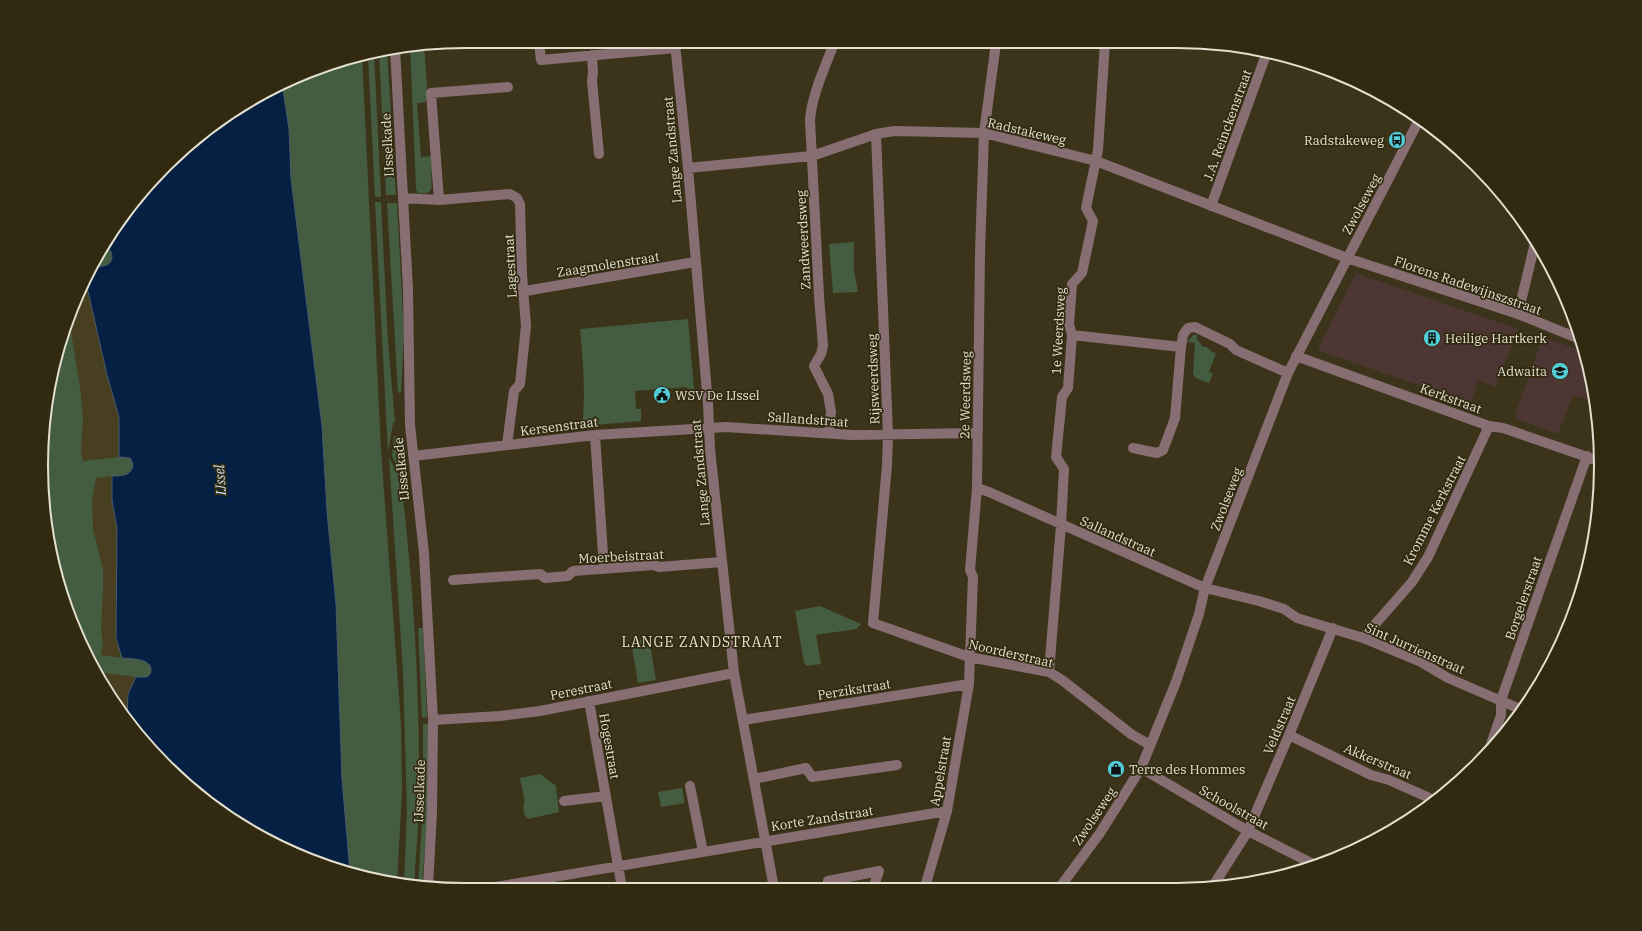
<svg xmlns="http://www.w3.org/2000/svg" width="1642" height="931" font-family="'IBM Plex Serif',serif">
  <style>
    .education { fill: #4b3633 }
    .green { fill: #445c3f }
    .sand { fill: #473f20 }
    .water { fill: #052042; stroke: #485a6d }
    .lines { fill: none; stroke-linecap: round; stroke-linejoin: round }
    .minor { stroke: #876e72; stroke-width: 10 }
    .labels { text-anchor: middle; stroke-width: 3.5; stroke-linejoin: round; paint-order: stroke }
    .street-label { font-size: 13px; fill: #e4e0d0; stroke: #312a10 }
    .poi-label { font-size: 13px; fill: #e4e0d0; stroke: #312a10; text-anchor: start }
    .water-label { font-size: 14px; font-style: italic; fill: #cee2fb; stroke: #312a10 }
    .neighbourhood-label { font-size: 14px; letter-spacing: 1px; fill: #e4e0d0; stroke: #312a10 }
    .rim { fill: none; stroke: #e4e0d0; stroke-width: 2 }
  </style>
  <rect width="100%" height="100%" fill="#3c341a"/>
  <!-- education -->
  <path class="education" d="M1356,273l162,56 -22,58 -18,-7 -7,23 -151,-52 -2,-2z
    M1543,337l42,15 7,34 -6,13 -13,-4 -15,39 -41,-15 -2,-4z"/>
  <!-- green -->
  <path class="green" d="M410,45h14l4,55h-2v2l-9,1 4,54 10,-1 2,13c-6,10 7,27 -15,24l-2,-3z
    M387,50l9,145h-10l-7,-143z
    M374,53l7,144h-6l-7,-142z
    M362,56l19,394 20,274 1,69 -5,88 -61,-12 -58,-784 51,-22z
    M375,202h6l7,139 7,81 -2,1 -5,29z
    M387,203h10l7,131 -3,58 -3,1z
    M109,235l26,226 18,210 -7,74 -48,-67 -25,-50 -24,-79 -7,-56 3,-83 11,-55 29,-77z
    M854,242v29l4,21 -25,1 -4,-49z
    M688,319l6,70h-7v-2l-52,4 1,18h5v12l-59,5c4,-32 1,-65 -2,-97z
    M1193,335h4v4l6,8h4l5,5 4,1 -7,19 4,2 -4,9 -13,-5 -3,-4 2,-31 -8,-1z
    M394,436h2l4,36 -8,-16z
    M389,458l9,16v7l3,1c13,106 19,213 18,321 -1,27 -3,54 -5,81l-10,-2 3,-70 -4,-141z
    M820,606l41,18 -5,5 -40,6 5,29 -14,2 -3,-3 -9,-52z
    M418,628h5l4,90 -5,-1z
    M649,639l7,41 -18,3 -7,-42z
    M423,724h5v88l-6,74 -4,-1 5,-79z
    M540,774l16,12 3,26 -31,7c-8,-9 -3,-12 -4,-21 -1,-7 -3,-14 -4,-20z
    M682,788l3,15 -24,4 -3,-15z"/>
  <!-- sand -->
  <path class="sand" d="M85,278l22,97 12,42v40l-36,4 -2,-10 2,-33 -3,-31 -11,-68z
    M112,476v25l5,27 -1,110 6,20 -21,-3 2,-12 -2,-12 2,-42v-20l-10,-40 -1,-29 4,-22z
    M105,673l31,4 -8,17 -1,25 -29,-41z"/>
  <!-- water -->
  <path class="water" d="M282,83l7,46 2,50 31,247 5,86 9,92 6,176 8,92 -21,-4 -76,-35 -67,-48 -40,-40 -19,-26 1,-25 8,-17h11c3,-2 4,-4 4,-8 -1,-11 -21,-10 -29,-11l-6,-20 1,-110 -5,-27v-25c10,0 20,0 21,-12l-3,-6 -11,-1v-40l-12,-42 -22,-97 6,-11c9,-1 20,1 21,-10 0,-4 -1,-6 -4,-9h-6l11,-19 52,-64 42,-36z"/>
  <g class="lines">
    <!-- minor -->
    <path class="minor" d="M539,44l2,16 134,-12
      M675,44l13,124 20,236 2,45 24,224 40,215
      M395,48l13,242 2,135 14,128 9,167 -1,92 -4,75
      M592,55l1,17 -1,9 7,73
      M876,134l12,300 -1,31 -14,158 96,34 80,15 13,8 69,54 19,11
      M688,168l124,-12 64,-22 18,-3 90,2 112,28 251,97 171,56 62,25
      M403,198l36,2 71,-6 7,4 3,6 2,71 4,51 -6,58 -6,7 -7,54
      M439,200l-8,-107 77,-6
      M1211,206l56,-154
      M525,291l170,-29
      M1518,314l17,-71
      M1072,335l109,12
      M1296,356l193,70 14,2 96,33
      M829,433l2,-21 -3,-18 -14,-28 7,-12 2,-8 -4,-50 -9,-176c2,-26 15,-52 24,-77
      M595,435l9,134
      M1133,448l24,5 6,-3 12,-32 6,-71 2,-12 5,-7 7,-1 35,17 6,6 52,23
      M413,456l182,-21 131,-8 126,8 125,-2
      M977,488l12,4 216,96 54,13 25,8 13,9 66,20 58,24 27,16 72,31
      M453,580l87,-6 5,4 23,-2 5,-5 81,-6 5,2 62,-5
      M1363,638l49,-56 16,-25 61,-131
      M1049,672l12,-147 3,-56 -8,-12 6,-60 6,-9 4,-53 -3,-11 3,-40 10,-11 11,-52 -7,-13 12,-58 7,-108
      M589,701l33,187
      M433,720l67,-4 40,-5 194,-38
      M743,720l226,-36
      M1289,735l82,40 18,5 45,20
      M1489,750l12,-35v-15l86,-244
      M1141,768l107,63 69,35
      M754,779l52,-11 6,9 85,-12
      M690,786l13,66
      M564,801l42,-5
      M1213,886l35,-55 41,-96 44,-107
      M925,887l22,-76 22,-127 4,-107 -3,-7 7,-82 3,-235 4,-120 12,-90
      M1060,887l40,-54 41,-65 35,-86 23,-68 6,-26 83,-215 131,-253
      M829,888l-1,-7 51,-10
      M873,888l6,-17
      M483,889l464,-78"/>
  </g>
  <!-- icons -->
  <defs>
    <symbol id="bus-disc" viewBox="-11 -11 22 22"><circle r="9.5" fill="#52ccd6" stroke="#312a10"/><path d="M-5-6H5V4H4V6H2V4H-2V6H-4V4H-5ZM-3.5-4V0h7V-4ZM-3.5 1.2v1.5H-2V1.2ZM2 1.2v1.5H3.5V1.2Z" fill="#111"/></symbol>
    <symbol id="building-disc" viewBox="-11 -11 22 22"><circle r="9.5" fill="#52ccd6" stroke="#312a10"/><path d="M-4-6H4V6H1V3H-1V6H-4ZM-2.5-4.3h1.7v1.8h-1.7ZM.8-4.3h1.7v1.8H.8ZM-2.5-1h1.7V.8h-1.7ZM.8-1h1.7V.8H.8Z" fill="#111"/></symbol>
    <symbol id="school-disc" viewBox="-11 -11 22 22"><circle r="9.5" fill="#52ccd6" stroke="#312a10"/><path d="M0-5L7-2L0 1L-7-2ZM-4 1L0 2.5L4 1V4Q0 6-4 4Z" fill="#111"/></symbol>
    <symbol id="civic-disc" viewBox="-11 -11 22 22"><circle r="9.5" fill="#52ccd6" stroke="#312a10"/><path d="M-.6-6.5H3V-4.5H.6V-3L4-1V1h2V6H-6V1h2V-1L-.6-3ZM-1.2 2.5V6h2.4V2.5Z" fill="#111"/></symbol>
    <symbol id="shop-disc" viewBox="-11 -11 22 22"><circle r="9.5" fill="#52ccd6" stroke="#312a10"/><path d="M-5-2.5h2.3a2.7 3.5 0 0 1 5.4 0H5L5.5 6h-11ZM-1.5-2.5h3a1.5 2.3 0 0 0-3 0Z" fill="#111"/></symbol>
  </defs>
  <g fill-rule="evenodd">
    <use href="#bus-disc" x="1387" y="130" width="20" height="20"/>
    <use href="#building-disc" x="1422" y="328" width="20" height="20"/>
    <use href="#school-disc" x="1550" y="361" width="20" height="20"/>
    <use href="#civic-disc" x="652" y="385" width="20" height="20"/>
    <use href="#shop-disc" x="1106" y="759" width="20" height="20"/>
  </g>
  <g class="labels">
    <!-- street labels -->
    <g class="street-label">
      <text transform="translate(1227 125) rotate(-70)" y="5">J.A. Reinckenstraat</text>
      <text transform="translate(1027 131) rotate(13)" y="5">Radstakeweg</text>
      <text transform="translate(387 145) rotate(-93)" y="5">IJsselkade</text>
      <text transform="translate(672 150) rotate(-95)" y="5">Lange Zandstraat</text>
      <text transform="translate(1361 204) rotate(-62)" y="5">Zwolseweg</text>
      <text transform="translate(803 240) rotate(-93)" y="5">Zandweerdsweg</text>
      <text transform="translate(608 264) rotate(-9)" y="5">Zaagmolenstraat</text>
      <text transform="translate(510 266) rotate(-93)" y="5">Lagestraat</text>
      <text transform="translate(1468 285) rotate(19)" y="5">Florens Radewijnszstraat</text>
      <text transform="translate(1058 331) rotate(-87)" y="5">1e Weerdsweg</text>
      <text transform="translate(873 379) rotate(-92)" y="5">Rijsweerdsweg</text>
      <text transform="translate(965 395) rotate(-89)" y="5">2e Weerdsweg</text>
      <text transform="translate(1451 398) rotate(20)" y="5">Kerkstraat</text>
      <text transform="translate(808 419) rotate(4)" y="5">Sallandstraat</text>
      <text transform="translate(559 426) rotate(-7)" y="5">Kersenstraat</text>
      <text transform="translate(401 469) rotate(-96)" y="5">IJsselkade</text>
      <text transform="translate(700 473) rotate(-95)" y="5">Lange Zandstraat</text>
      <text transform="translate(1226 499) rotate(-69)" y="5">Zwolseweg</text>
      <text transform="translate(1434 510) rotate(-63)" y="5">Kromme Kerkstraat</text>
      <text transform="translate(1118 536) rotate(24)" y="5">Sallandstraat</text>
      <text transform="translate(621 556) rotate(-3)" y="5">Moerbeistraat</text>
      <text transform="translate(1523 598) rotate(-71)" y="5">Borgelerstraat</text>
      <text transform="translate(1415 648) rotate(24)" y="5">Sint Jurrienstraat</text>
      <text transform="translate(1011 653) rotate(13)" y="5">Noorderstraat</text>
      <text transform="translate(581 689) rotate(-11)" y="5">Perestraat</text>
      <text transform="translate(854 689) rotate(-9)" y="5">Perzikstraat</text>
      <text transform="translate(1279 725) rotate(-67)" y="5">Veldstraat</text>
      <text transform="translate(610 746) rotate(80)" y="5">Hogestraat</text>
      <text transform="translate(1378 761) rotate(23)" y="5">Akkerstraat</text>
      <text transform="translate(940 771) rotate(-80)" y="5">Appelstraat</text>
      <text transform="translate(419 791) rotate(-88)" y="5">IJsselkade</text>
      <text transform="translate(1234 807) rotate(29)" y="5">Schoolstraat</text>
      <text transform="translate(1094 816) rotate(-56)" y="5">Zwolseweg</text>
      <text transform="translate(822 818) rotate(-9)" y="5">Korte Zandstraat</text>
    </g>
    <!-- poi labels -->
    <g class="poi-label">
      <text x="1384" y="145" text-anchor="end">Radstakeweg</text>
      <text x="1445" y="343">Heilige Hartkerk</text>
      <text x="1547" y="376" text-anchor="end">Adwaita</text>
      <text x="675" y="400">WSV De IJssel</text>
      <text x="1129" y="774">Terre des Hommes</text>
    </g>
    <!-- water labels -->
    <g class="water-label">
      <text transform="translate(220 480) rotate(-94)" y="5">IJssel</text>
    </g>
    <!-- neighbourhood labels -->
    <g class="neighbourhood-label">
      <text x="702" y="647">LANGE ZANDSTRAAT</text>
    </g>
  </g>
  <!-- crop -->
  <path d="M0 0H1642V931H0ZM465 48H1177A417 417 0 0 1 1594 465V466A417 417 0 0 1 1177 883H465A417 417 0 0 1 48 466V465A417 417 0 0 1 465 48Z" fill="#312a10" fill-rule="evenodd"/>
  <path class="rim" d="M465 48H1177A417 417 0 0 1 1594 465V466A417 417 0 0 1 1177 883H465A417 417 0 0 1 48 466V465A417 417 0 0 1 465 48Z"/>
</svg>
